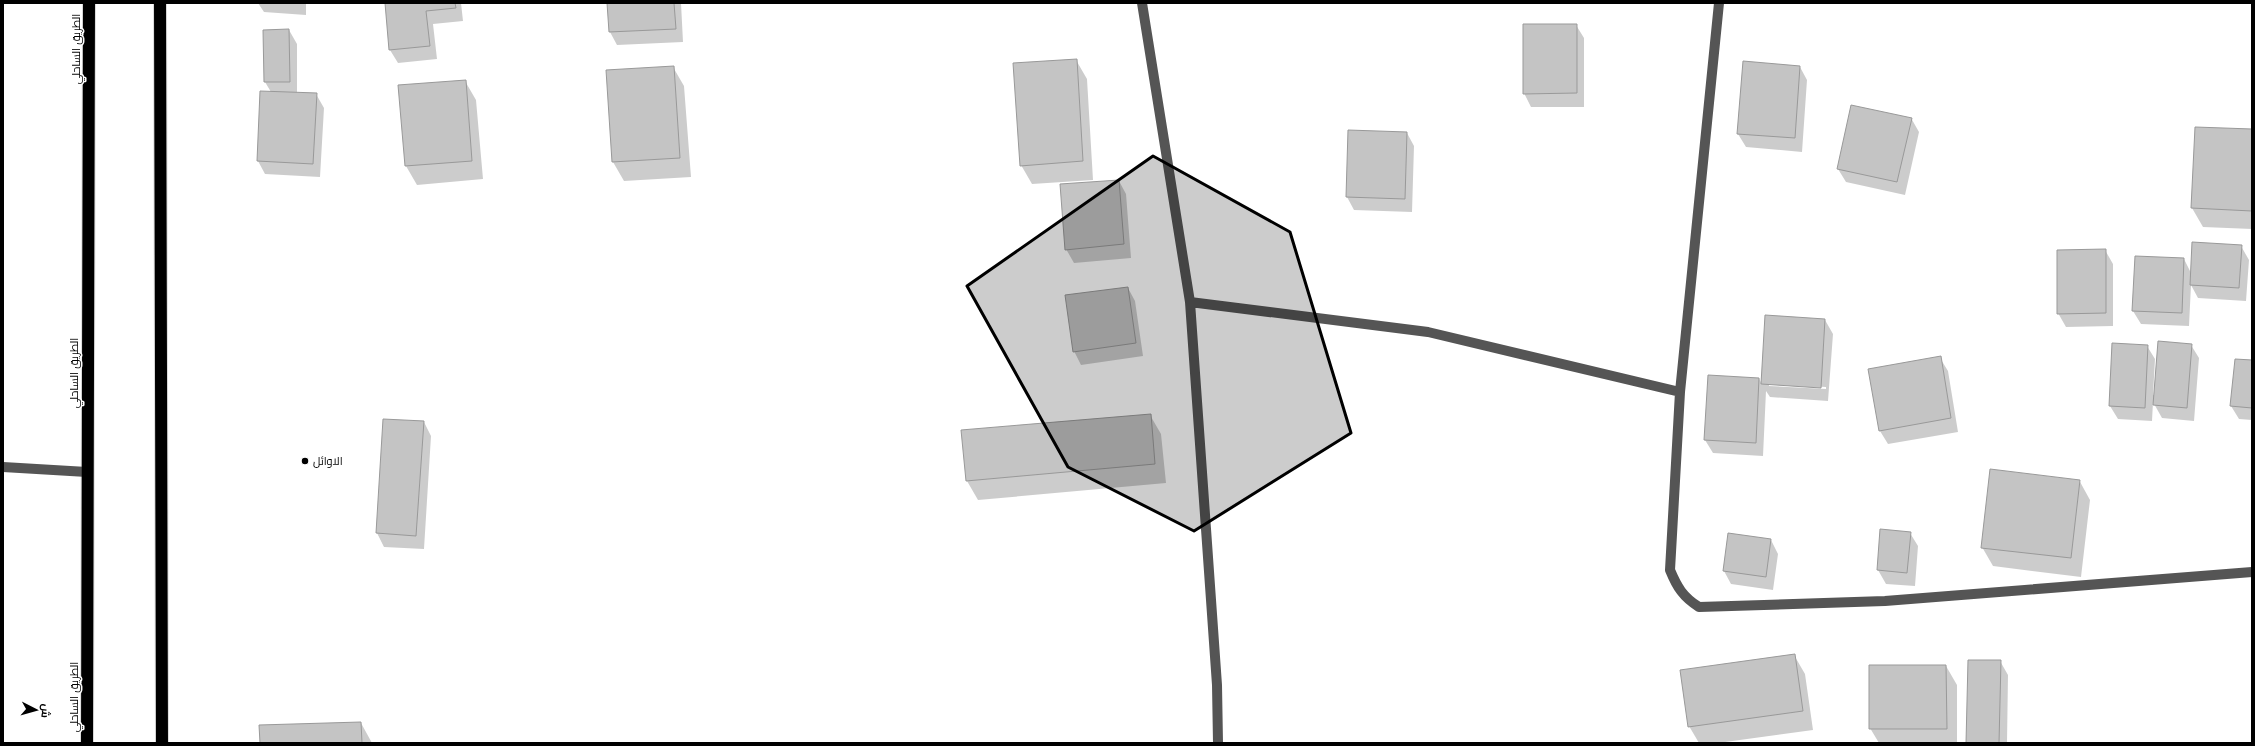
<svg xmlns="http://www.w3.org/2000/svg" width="2255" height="746" font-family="Inter,Cairo,sans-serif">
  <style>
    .shadow { fill: #0003; fill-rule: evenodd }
    .building { fill: #c4c4c4; stroke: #999 }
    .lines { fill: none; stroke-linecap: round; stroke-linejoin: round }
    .highway-casing { stroke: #dbdbdb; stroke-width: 14 }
    .minor { stroke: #555; stroke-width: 10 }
    .highway { stroke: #000; stroke-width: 12 }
    .marked { fill: #000; fill-opacity: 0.2; stroke: #000; stroke-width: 3; stroke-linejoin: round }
    .poi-dot { fill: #000; stroke: #fff; stroke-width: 1.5 }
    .labels { text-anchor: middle; stroke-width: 3; stroke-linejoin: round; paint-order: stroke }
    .street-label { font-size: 11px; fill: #000; stroke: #fff }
    .poi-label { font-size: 11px; fill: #000; stroke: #fff; text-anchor: start }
  </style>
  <rect width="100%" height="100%" fill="#fff"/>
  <!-- shadow -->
  <path class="shadow" d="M258,3h48v12l-42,-3z
    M386,3h75l2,18 -30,3 4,35 -39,4 -8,-13z
    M608,3h73l2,39 -66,3 -7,-13z
    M1576,25l8,13v69h-53l-7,-14z
    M289,30l8,14v49l19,1 8,14 -4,69 -55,-3 -7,-13 13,-69 -6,-10 -1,-51z
    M1076,60l11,19 6,101 -61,4 -11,-19z
    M673,67l11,19 7,91 -67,4 -11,-19 -6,-91z
    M1800,67l7,13 -5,72 -56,-5 -8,-13z
    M465,81l11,19 7,79 -66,6 -11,-19 -7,-80z
    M1911,118l8,14 -14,63 -59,-13 -8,-13z
    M2252,130v99l-49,-2 -11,-19z
    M1407,133l7,13 -2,66 -58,-2 -7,-13z
    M1119,181l7,13 5,64 -57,5 -8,-14z
    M2241,246l8,14 -3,41 -48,-3 -7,-13 -2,41 -48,-2 -8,-13 51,-52 7,14z
    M2105,250l8,14v62l-47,1 -8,-14z
    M1128,288l7,13 8,55 -62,9 -7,-14z
    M1766,316l59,4 8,14 -5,67 -58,-4 -4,-6 -3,65 -50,-3 -8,-13 54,-62 3,7zM1769,384l57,3v2l-57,-3z
    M2191,345l8,13 -5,63 -32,-3 -9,-16 -1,19 -34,-2 -8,-13 37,-60 8,13 -2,36h2z
    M1940,358l8,13 10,61 -70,12 -8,-13 -11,-62z
    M2252,361v59l-13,-1 -8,-13z
    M1150,415l11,19 5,49 -188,17 -11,-19z
    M384,420l40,2 7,14 -7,113 -40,-2 -7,-14z
    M2079,480l11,20 -9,77 -88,-11 -11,-19z
    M1881,530l29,3 8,13 -3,40 -29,-2 -8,-14z
    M1771,540l7,14 -5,36 -42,-6 -7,-13z
    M1794,655l11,19 8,56 -95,13h-19l-10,-17z
    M2000,661l8,14 -1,68h-40z
    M1946,666l11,19v58h-78l-9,-15z
    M361,723l11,20h-111z"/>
  <!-- building -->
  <path class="building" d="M385,3h70l1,5 -30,3 4,35 -41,4z
    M607,3h67l2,26 -67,3z
    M1523,24h54v69l-54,1z
    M289,29l1,53h-26l-1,-52z
    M1077,59l6,102 -63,5 -7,-103z
    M1743,61l57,5 -5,72 -58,-4z
    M674,66l6,92 -68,4 -6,-92z
    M466,80l6,81 -67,5 -7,-81z
    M260,91l57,2 -4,71 -56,-3z
    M1851,105l61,13 -15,64 -60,-13z
    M2195,127l57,2v82l-61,-3z
    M1348,130l59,2 -2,67 -59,-2z
    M1119,180l5,64 -59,6 -5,-66z
    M2192,242l50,3 -3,43 -49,-3z
    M2106,249v64l-49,1v-64z
    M2135,256l49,2 -2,55 -50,-2z
    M1128,287l8,56 -63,9 -8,-57z
    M1765,315l60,4 -4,69 -60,-4z
    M2158,341l34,3 -5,64 -34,-3z
    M2112,343l36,2 -3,63 -36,-2z
    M1941,356l10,62 -72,13 -11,-62z
    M2235,359l17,1v48l-22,-2z
    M1708,375l51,3 -3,65 -52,-3z
    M1151,414l4,50 -189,17 -5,-51z
    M383,419l41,2 -8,115 -40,-3z
    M1990,469l90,11 -9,78 -90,-10z
    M1880,529l31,3 -4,41 -30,-3z
    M1728,533l43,6 -5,38 -43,-6z
    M1795,654l8,57 -115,16 -8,-57z
    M1968,660h33l-2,83h-33z
    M1869,665h77l1,64h-78z
    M361,722l1,21h-102l-1,-18z"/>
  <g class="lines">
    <defs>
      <path id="highway" d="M160,3l2,740
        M87,743l2,-740"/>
    </defs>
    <!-- highway casing -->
    <use href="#highway" class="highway-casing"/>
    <!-- minor -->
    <path class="minor" d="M1142,3l48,299 27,383 1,58
      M1190,302l238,30 252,60 39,-389
      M1680,392l-10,178c7,17 13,27 29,37l186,-6 367,-29
      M3,467l84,5"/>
    <!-- highway -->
    <use href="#highway" class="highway"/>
  </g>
  <!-- marked area -->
  <path class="marked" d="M1153,156l137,76 61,201 -157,98 -126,-64 -101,-181z"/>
  <!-- markers -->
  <circle class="poi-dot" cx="305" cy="461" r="4"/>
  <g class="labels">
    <!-- street labels -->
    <g class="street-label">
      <text transform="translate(76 49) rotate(-90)" y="4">الطريق الساحلي</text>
      <text transform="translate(74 373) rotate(-90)" y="4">الطريق الساحلي</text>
      <text transform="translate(74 697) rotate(-90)" y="4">الطريق الساحلي</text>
    </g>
    <!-- poi labels -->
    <g class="poi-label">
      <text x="313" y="465">الاوائل</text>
    </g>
  </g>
  <!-- border -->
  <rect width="2255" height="746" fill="none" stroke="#000000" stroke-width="8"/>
  <!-- north arrow -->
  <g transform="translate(36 710) rotate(96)" stroke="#ffffff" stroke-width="3" paint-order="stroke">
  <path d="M0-3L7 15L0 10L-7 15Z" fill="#000000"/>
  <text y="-6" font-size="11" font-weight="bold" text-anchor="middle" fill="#000000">ش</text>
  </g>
</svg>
